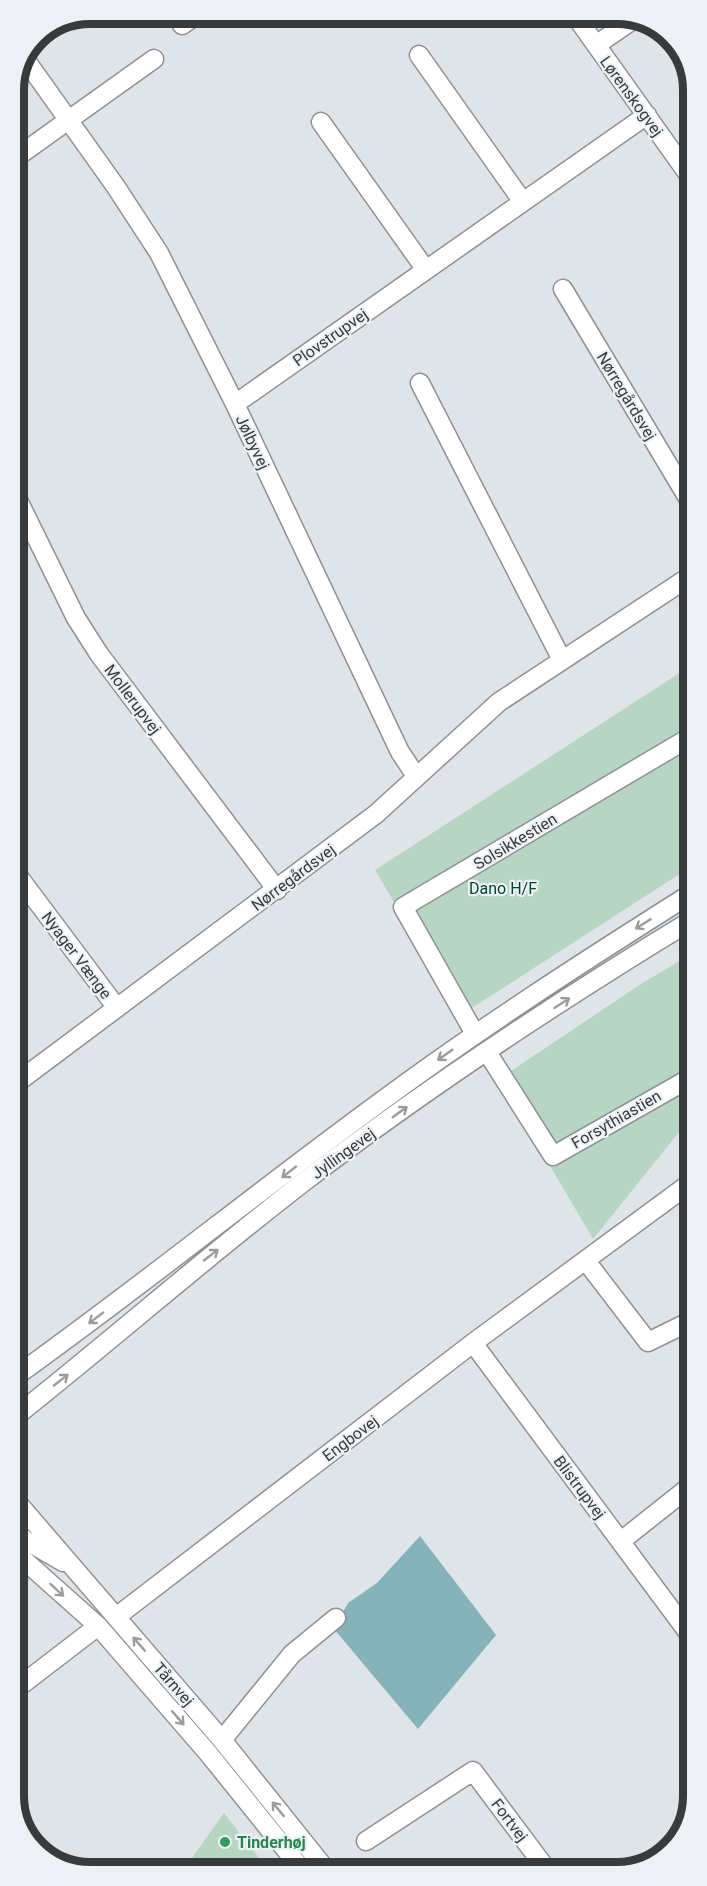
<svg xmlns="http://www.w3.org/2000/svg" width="707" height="1886" font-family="Roboto,sans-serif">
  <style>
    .green { fill: #b6d5c3 }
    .water { fill: #86b3ba }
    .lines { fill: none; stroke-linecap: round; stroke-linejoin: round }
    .minor-casing { stroke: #8e9196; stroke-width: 21 }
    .minor { stroke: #fff; stroke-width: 18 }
    .oneway { stroke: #9c9c9d }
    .leisure-dot { fill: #2e9e5b; stroke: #edf1f6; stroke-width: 2 }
    .labels { text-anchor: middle; stroke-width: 4.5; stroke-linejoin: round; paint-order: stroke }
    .street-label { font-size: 16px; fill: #383a3b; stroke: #edf1f6 }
    .park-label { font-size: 16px; fill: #02472c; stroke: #edf1f6 }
    .leisure-label { font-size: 16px; font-weight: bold; fill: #27864d; stroke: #edf1f6; text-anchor: start }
    .rim { fill: none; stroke: #383a3b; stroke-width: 8 }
  </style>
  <rect width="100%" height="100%" fill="#dfe4e9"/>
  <!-- green -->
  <path class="green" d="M692,665v201l-231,149 -86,-145z
    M692,954v162l-99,123 -94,-160 145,-97z
    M224,1813l45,58 -87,1z"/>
  <!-- water -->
  <path class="water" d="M420,1536l76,99 -78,94 -84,-100 14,-26 29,-20z"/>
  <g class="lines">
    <defs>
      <path id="minor" d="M574,14l117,164
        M182,25l16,-11
        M36,36l1,-1
        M596,45l38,-26
        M419,55l104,147
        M25,59l91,128 43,66 76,151 165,348 16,24
        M321,122l105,148
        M14,159l140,-100
        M563,289l128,214
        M420,383l142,277
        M235,404l412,-289
        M14,492l62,126 23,36 178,236
        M15,872l102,136
        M475,1034l-72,-127 289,-171
        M487,1052l66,104 139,-79
        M15,1084l361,-270 123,-112 193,-127
        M586,1261l62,81 45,-22
        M473,1343l214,288
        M16,1376c123,-88 240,-183 363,-273 101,-75 207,-143 313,-210
        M16,1416c97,-77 190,-159 289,-235 123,-94 254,-180 387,-261
        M16,1501l206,239 105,131
        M16,1531l9,9 38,22
        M621,1541l72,-57
        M16,1553l82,73 110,127 95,118
        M116,1617l357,-274 220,-162
        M16,1689l82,-63
        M222,1740l70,-86 44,-36
        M366,1841l107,-70 74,99"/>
    </defs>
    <!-- minor casing -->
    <use href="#minor" class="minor-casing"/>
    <!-- minor -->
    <use href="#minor" class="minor"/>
  </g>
  <!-- one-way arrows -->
  <defs><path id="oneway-shaft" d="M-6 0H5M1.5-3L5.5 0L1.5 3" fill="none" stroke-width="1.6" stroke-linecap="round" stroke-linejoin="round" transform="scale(1.5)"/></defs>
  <g class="oneway">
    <use href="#oneway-shaft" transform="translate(643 924) rotate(148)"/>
    <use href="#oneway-shaft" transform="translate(562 1003) rotate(-33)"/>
    <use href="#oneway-shaft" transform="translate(445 1055) rotate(145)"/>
    <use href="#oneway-shaft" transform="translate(400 1112) rotate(-36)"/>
    <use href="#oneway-shaft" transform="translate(289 1172) rotate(142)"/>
    <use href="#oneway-shaft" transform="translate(211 1255) rotate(-38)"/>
    <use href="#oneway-shaft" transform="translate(96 1318) rotate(143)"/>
    <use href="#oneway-shaft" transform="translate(61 1380) rotate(-38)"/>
    <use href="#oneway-shaft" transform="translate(57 1590) rotate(42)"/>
    <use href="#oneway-shaft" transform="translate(139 1644) rotate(-131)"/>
    <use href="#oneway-shaft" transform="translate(178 1718) rotate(49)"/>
    <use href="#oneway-shaft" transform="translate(278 1809) rotate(-129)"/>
  </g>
  <!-- markers -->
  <circle class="leisure-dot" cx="225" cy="1842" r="6"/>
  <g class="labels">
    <!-- street labels -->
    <g class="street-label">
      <text transform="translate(632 96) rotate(54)" y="6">Lørenskogvej</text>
      <text transform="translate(330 337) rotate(-35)" y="6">Plovstrupvej</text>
      <text transform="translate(627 396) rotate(59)" y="6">Nørregårdsvej</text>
      <text transform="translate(253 442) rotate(65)" y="6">Jølbyvej</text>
      <text transform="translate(133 699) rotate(53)" y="6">Mollerupvej</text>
      <text transform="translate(515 841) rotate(-31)" y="6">Solsikkestien</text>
      <text transform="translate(293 877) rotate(-37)" y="6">Nørregårdsvej</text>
      <text transform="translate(77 955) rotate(53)" y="6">Nyager Vænge</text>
      <text transform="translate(616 1119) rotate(-30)" y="6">Forsythiastien</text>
      <text transform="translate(343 1153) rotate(-36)" y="6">Jyllingevej</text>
      <text transform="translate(350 1438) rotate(-37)" y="6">Engbovej</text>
      <text transform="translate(580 1487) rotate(53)" y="6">Blistrupvej</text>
      <text transform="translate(174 1684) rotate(49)" y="6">Tårnvej</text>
      <text transform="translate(510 1820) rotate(53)" y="6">Fortvej</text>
    </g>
    <!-- park labels -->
    <g class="park-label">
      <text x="503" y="894">Dano H/F</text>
    </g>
    <!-- leisure labels -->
    <g class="leisure-label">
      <text x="237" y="1848">Tinderhøj</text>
    </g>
  </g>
  <!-- crop -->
  <path d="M0 0H707V1886H0ZM90 24H617A66 66 0 0 1 683 90V1796A66 66 0 0 1 617 1862H90A66 66 0 0 1 24 1796V90A66 66 0 0 1 90 24Z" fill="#edf1f6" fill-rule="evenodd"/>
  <path class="rim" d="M90 24H617A66 66 0 0 1 683 90V1796A66 66 0 0 1 617 1862H90A66 66 0 0 1 24 1796V90A66 66 0 0 1 90 24Z"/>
</svg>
